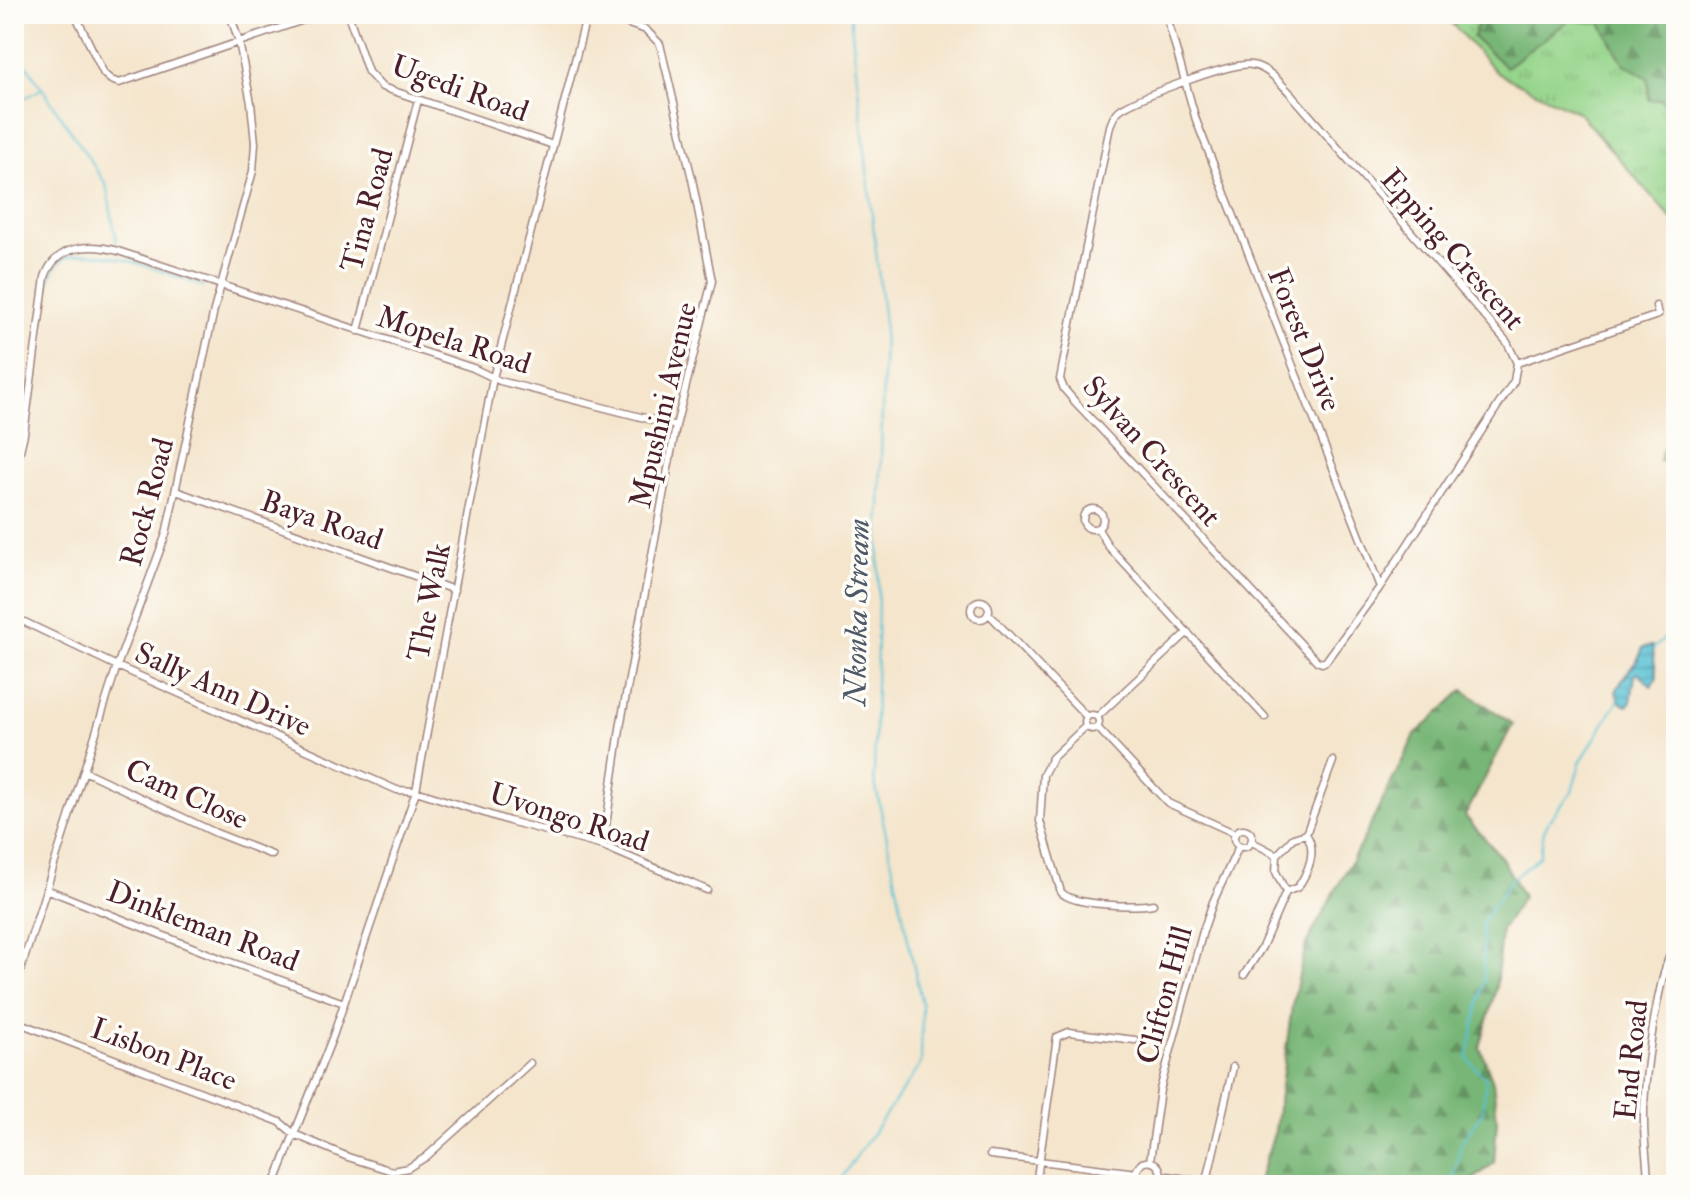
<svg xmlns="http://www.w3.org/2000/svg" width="1690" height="1199" font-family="'IM FELL Double Pica',serif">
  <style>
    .grass { fill: url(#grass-tufts); stroke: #6f7a5a; stroke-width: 2 }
    .forest { fill: url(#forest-firs); stroke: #606a50; stroke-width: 2 }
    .water { fill: url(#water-rules); stroke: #517080; stroke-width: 2 }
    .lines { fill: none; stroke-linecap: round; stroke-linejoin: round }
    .stream { stroke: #58c1d4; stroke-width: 2 }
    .minor-casing { stroke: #9f827c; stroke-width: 9 }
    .minor { stroke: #fff; stroke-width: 6 }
    .labels { text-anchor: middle; stroke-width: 7; stroke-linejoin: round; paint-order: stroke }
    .street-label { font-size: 30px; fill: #4a1f2b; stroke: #fdfcf7 }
    .water-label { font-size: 32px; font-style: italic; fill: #4f5866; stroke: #fdfcf7 }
  </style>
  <defs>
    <pattern id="grass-tufts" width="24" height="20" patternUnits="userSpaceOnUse" patternTransform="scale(2)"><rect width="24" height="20" fill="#94d48a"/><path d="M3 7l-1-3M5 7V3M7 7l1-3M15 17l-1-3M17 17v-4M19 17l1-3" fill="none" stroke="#81b677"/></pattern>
    <pattern id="forest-firs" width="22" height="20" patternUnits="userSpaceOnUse" patternTransform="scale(2)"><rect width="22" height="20" fill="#77b676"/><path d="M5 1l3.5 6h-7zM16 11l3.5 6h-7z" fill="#649361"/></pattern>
    <pattern id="water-rules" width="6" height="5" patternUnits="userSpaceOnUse" patternTransform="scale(2)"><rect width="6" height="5" fill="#58c1d4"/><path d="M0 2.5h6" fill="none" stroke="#4ea5b6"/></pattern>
  </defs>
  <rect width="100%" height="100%" fill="#fdfcf7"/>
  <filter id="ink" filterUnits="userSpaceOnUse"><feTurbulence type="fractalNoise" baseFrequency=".0125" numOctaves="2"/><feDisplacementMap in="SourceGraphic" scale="16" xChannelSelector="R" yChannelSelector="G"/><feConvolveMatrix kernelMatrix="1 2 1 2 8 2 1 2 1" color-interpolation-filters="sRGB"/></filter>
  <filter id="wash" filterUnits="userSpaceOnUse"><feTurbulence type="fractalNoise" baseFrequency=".006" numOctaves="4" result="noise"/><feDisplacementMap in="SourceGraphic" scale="32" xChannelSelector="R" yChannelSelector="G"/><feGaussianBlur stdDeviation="1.8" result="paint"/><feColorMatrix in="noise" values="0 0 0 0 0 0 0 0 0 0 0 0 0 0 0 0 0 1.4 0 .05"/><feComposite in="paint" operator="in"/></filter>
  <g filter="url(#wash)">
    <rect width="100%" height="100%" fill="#f4e5cc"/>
    <!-- grass -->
    <path class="grass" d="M1443,14h233v210l-97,-111 -82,-40z
      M1676,411v43l-17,7z"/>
    <!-- forest -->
    <path class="forest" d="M1482,14h194v107l-15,-22 -12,1 -1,-22 -25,-15 -22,-40 -31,-3 -64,47 -33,-30z
      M1463,690l50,34 -48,92 37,42 21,39 -22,33 -5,58 -16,59 13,35 4,37 -3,44 -28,22h-209l18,-54 17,-125 14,-62 57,-104 52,-105z"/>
    <!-- water -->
    <path class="water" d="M1652,646l5,31 -6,9 -12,-13 -4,2 -4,27 -4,4 -6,-3 -5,-11c7,-18 22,-26 27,-45z"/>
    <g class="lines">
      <!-- stream -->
      <path class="stream" d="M14,46l92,138 11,59
        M14,104l27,-15
        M41,337c4,-21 3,-55 16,-72 24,-31 115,11 146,21
        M1652,650l24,-22
        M841,1185l-1,-5 81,-116 1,-59 -48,-227 10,-454 -34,-310
        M1449,1185l6,-11 6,-31 22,-32 3,-32 -19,-21 17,-77 -2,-58 28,-42 30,-25 4,-25 6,-12 22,-27 8,-29 39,-64"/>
    </g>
  </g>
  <g filter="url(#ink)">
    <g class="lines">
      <defs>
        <path id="minor" d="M75,14l29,60 7,6 8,3 202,-69
          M348,14l20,58 14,15 171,58
          M599,14l47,16 14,14 32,135 20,102 -36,145 -55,296 -18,124
          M1166,14l30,106 184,467 -54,74 -4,2 -5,-2c-81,-86 -159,-172 -240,-257l-13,-15 -4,-10 50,-253c3,-8 6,-15 14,-19 19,-11 109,-46 128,-42 17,3 28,18 39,29l216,248 10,21 -3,18 -134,206
          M358,331l60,-231
          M1517,363l141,-48 -2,-9
          M14,476l10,-42 21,-157c11,-32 44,-34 73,-26l355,117 27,13 176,45
          M176,491l278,99
          M1083 519a10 10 0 1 1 20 0a10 10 0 1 1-20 0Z
          M1098,529l11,18 156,170
          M971 610a9 9 0 1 1 18 0a9 9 0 1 1-18 0Z
          M988,613l99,104
          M14,617l103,49 280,124 19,1 93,30 94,25 104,44
          M1085 722a7 7 0 1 1 14 0a7 7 0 1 1-14 0Z
          M1097,717l91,-85
          M1086,726l-34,32 -9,17 -3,46 21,71c12,14 74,15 92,12
          M1097,727l71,76 66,30
          M84,771l132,62 56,22
          M1234 838a9 9 0 1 1 18 0a9 9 0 1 1-18 0Z
          M1252,842l25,13
          M46,889l176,70 122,44
          M1286,892l-10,-20 1,-17 16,-17 13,-4
          M1244,975l18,-28 24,-55 12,-5c10,-15 20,-36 8,-53l27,-73
          M14,991l103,-325 49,-132 48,-224 39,-139 2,-28 -4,-40 -12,-61 -9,-28
          M14,1021l266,101 14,12 54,23 44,14 16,-3 18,-11 104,-94
          M990,1155l147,18
          M1150,1161l10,-71 43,-159 10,-29 26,-56
          M1161,1175l45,7
          M274,1185l59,-149 83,-245 77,-413 94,-364
          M1036,1185l21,-148 12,-5 66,8
          M1146,1185l-9,-8v-8l5,-6c12,-5 21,4 18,16l-8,6
          M1206,1185l27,-118
          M1648,1185c0,-21 -4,-41 -4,-62 -1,-38 13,-150 32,-181"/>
      </defs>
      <!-- minor casing -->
      <use href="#minor" class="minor-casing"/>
      <!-- minor -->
      <use href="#minor" class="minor"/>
    </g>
  </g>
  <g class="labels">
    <!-- street labels -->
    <g class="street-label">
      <text transform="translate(460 88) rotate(20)" y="10">Ugedi Road</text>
      <text transform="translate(367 210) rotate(-75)" y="10">Tina Road</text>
      <text transform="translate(1453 249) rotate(49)" y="10">Epping Crescent</text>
      <text transform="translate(1305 339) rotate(68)" y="10">Forest Drive</text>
      <text transform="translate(454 340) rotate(18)" y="10">Mopela Road</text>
      <text transform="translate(663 405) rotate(-77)" y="10">Mpushini Avenue</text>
      <text transform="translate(1152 451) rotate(48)" y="10">Sylvan Crescent</text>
      <text transform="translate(147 502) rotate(-75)" y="10">Rock Road</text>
      <text transform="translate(322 520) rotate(19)" y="10">Baya Road</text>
      <text transform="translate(429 602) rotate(-79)" y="10">The Walk</text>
      <text transform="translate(223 689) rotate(24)" y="10">Sally Ann Drive</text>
      <text transform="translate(187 794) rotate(24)" y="10">Cam Close</text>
      <text transform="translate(569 817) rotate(18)" y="10">Uvongo Road</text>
      <text transform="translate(203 926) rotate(21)" y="10">Dinkleman Road</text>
      <text transform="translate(1164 995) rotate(-75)" y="10">Clifton Hill</text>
      <text transform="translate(164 1054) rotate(21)" y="10">Lisbon Place</text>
      <text transform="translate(1631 1060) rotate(-84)" y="10">End Road</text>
    </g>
    <!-- water labels -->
    <g class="water-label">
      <text transform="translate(856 612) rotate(-89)" y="11">Nkonka Stream</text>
    </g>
  </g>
  <!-- margin -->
  <rect width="1690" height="1199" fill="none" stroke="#fdfcf7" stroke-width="48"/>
</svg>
